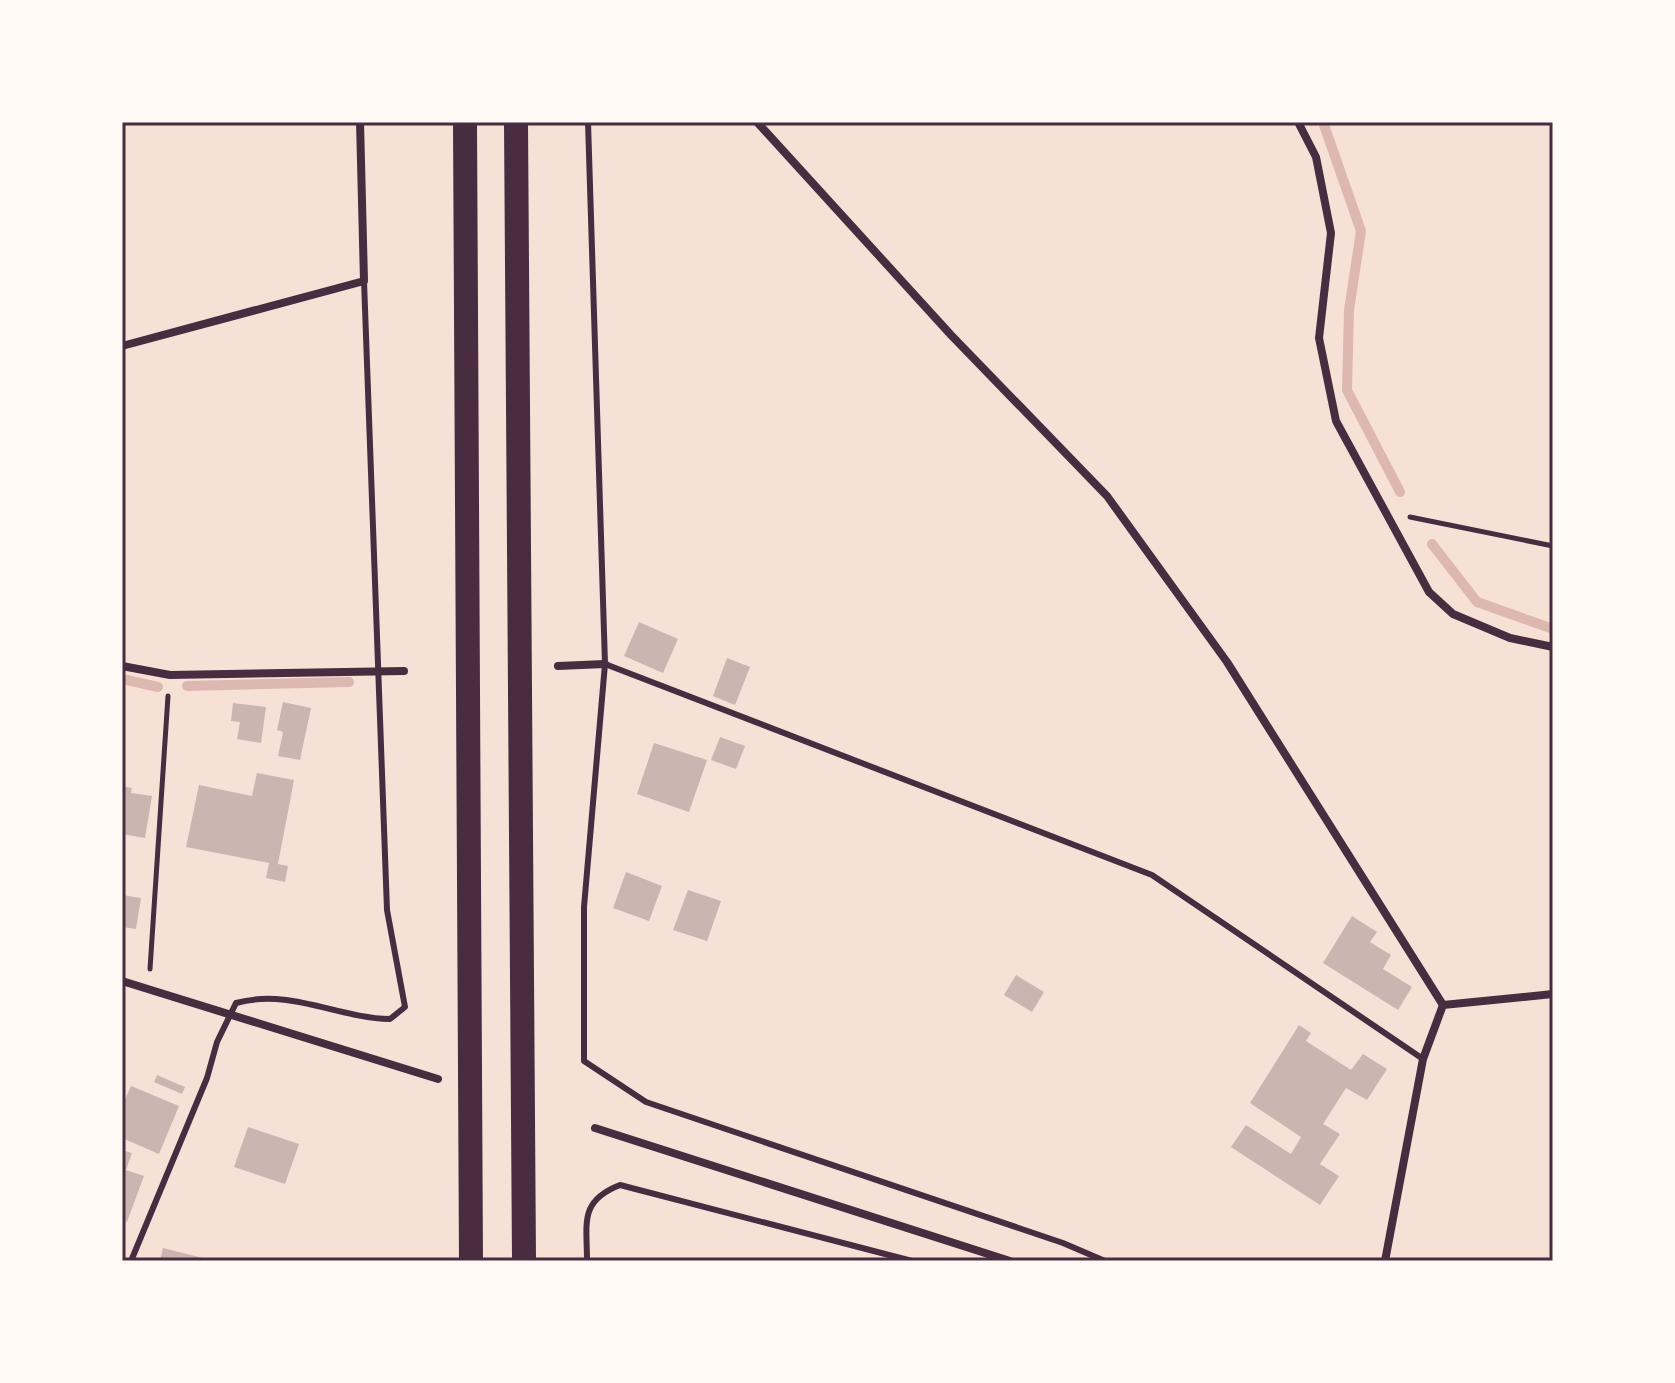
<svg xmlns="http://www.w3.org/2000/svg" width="1675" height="1383" font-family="Arial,sans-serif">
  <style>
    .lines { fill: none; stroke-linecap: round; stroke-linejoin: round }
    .stream { stroke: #dcb8b0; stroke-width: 10 }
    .building { fill: #ccb4b1 }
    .path { stroke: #4a2c40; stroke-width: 5 }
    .service { stroke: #4a2c40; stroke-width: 6 }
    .minor { stroke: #4a2c40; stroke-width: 8 }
    .motorway { stroke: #4a2c40; stroke-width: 24 }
    .neatline { fill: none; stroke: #4a2c40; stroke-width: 3 }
  </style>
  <rect width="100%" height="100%" fill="#f7e1d7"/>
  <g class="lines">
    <!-- stream -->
    <path class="stream" d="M1323,122l38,109 -12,79 -2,80 53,102
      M1432,544l45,58 76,27
      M122,679l36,8
      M187,686l162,-4"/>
  </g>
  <!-- building -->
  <path class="building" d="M639,622l39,17 -15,34 -39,-17z
    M727,658l23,9 -15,38 -22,-9z
    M283,702l28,6 -11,52 -22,-4 5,-24 -6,-2z
    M233,703l33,4 -5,36 -24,-4 3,-17 -9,-1z
    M720,737l25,9 -9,23 -25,-9z
    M654,743l53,17 -18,52 -52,-18z
    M257,773l37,7 -16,84 10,2 -3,16 -19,-4 3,-15 -83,-16 13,-62 53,11z
    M122,786l10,2 -1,5 21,3 -7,42 -23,-4z
    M626,872l36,14 -13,35 -36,-13z
    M688,890l33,11 -14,40 -34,-11z
    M122,895l19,3 -5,31 -14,-2z
    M1352,916l25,16 -7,10 21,13 -8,14 29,18 -14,23 -75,-47z
    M1016,975l28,17 -12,20 -28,-17z
    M1299,1025l12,8 -5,8 45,29 12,-16 24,15 -20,31 -21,-12 -23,36 17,10 -20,30 19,12 -19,29 -89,-58 15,-22 45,29 10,-17 -51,-34z
    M157,1075l28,12 -3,7 -28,-12z
    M131,1086l48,20 -20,48 -37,-16v-32z
    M248,1127l51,17 -14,40 -51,-17z
    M122,1150l10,3 -6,17 18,6 -17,46 -5,-2z
    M163,1248l48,12 -1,1h-50z"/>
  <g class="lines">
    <!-- path -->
    <path class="path" d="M1410,517l143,29
      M150,969l18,-273"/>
    <!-- service -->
    <path class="service" d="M588,122l17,542 -21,243v154l62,41 417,141 42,18
      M605,664l547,211 271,184
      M131,1261l76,-183 10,-36 19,-39c55,-15 101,15 154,16l15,-12 -18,-97 -23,-629
      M587,1261c0,-38 -8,-60 33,-76l292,76"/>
    <!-- minor -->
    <path class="minor" d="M757,122l194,213 156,161 120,166 216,343
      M1298,122l18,35 15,76 -12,105 17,83 93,171 24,22 57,24 43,9
      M122,346l242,-65 -4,-159
      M122,666l48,9 234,-4
      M558,666l47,-2
      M122,981l316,98
      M1443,1005l110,-11
      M595,1128l415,133
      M1385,1261l38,-202 20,-54"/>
    <!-- motorway -->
    <path class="motorway" d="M465,122l6,1139
      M516,122l8,1139"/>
  </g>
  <!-- border -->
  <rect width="1675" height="1383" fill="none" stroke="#fffaf5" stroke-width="248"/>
  <rect x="124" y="124" width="1427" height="1135" class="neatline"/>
</svg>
